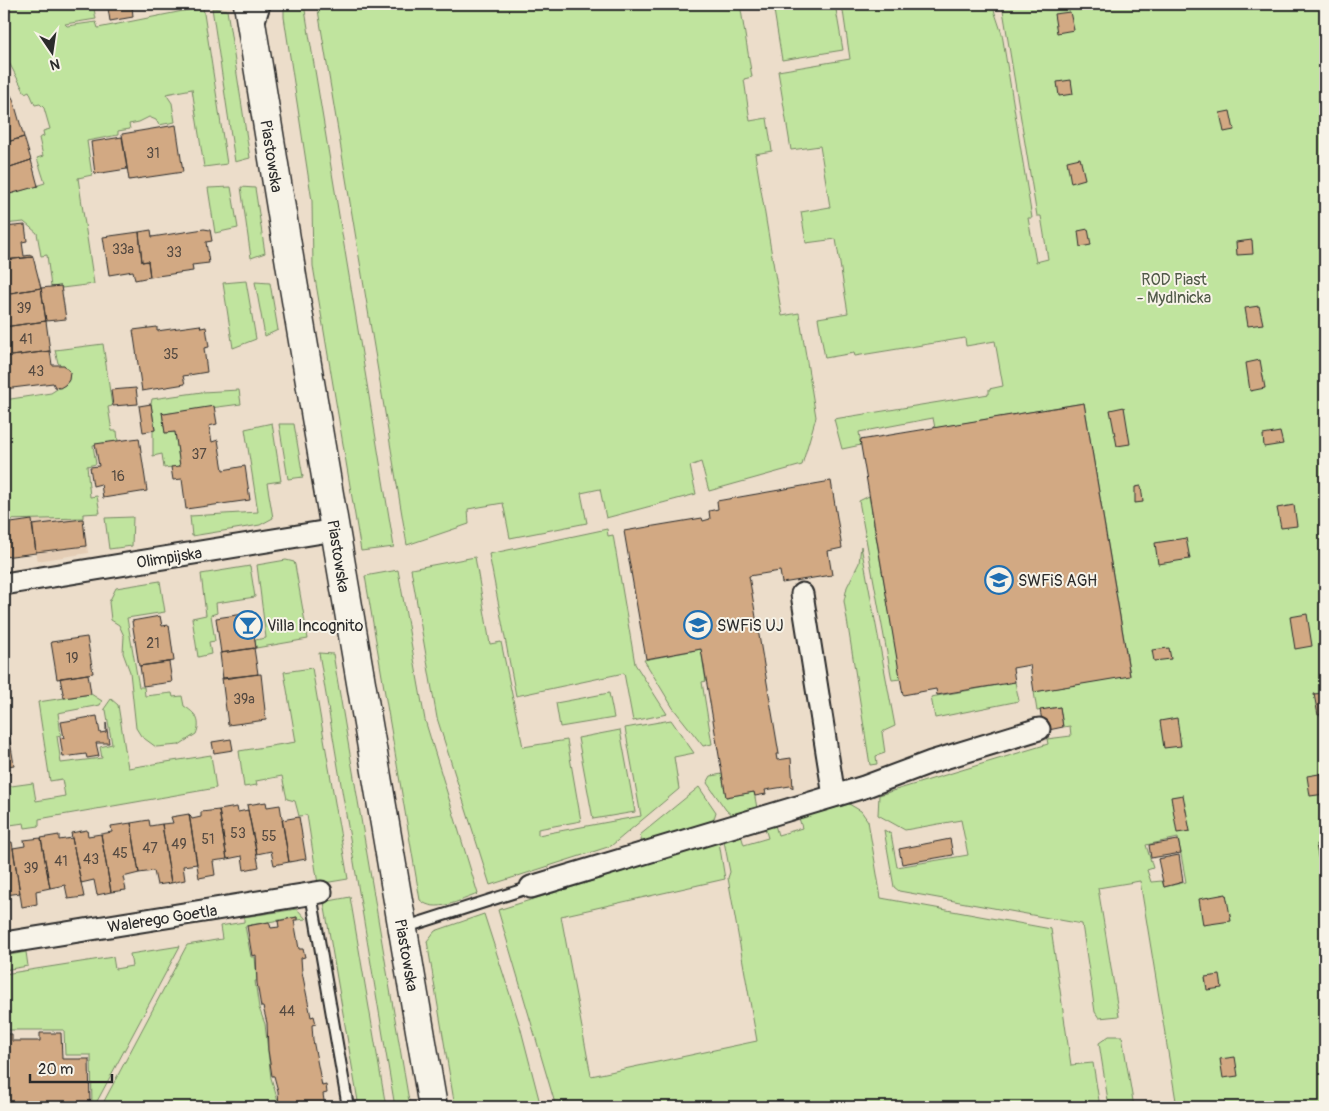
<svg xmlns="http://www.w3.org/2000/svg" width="1329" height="1111" font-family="Pangolin,sans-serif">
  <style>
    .built { fill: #e4cdb5 }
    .green { fill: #c0e49e; stroke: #768864; fill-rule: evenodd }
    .building { fill: #d2a983; stroke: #2b2b2b }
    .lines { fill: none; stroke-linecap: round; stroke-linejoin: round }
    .lane-casing { stroke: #2b2b2b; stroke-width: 14 }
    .street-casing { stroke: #2b2b2b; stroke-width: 25 }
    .secondary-casing { stroke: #2b2b2b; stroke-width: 31 }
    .lane { stroke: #f7f3e8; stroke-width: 10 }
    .street { stroke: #f7f3e8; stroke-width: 21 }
    .secondary { stroke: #f7f3e8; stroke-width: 28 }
    .labels { text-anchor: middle; stroke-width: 4; stroke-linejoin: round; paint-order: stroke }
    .number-label { font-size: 14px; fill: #554a41 }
    .street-label { font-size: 16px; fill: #2b2b2b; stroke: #f7f3e8 }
    .park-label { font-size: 16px; fill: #505948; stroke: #f7f3e8 }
    .poi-label { font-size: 16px; fill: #2b2b2b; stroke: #f7f3e8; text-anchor: start }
  </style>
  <rect width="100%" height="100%" fill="#ecddca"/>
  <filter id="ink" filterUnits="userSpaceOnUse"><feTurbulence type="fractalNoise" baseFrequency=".02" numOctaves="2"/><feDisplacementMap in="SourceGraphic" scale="10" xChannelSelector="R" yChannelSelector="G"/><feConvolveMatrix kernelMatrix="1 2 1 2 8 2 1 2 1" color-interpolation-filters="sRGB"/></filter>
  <g filter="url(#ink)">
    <!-- built -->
    <path class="built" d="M83,518l5,35 -51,8 -6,-41z"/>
    <!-- green -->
    <path class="green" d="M4,4h89l3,15 -31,5 2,2 29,-4 2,6 105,-21 24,157 -23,3 -12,-78 -26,5 6,9 3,19 -16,3 -3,-5 -7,-3 -10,5 -10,2 1,5 -12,2v4l-31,6 5,34 -14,3 16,106 -32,4 -1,-2 -10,1 -4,-32 -6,1 -4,-23 -13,-11 -20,2v-28l41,-13 -8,-25 6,-2 -4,-18 5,-2 -1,-5 7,-2 -6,-21 -4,-4 -5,1 -6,-14 -4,2 -21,-40z
      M284,4h20l90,543 -33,4 -48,-285 -1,-65 -28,-184z
      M317,4h423l12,73 -8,2 6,42 17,-3 5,33 -17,3 27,162 17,-3 17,104 -14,48 -93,26 -8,-29 -11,4 6,28 -90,24 -6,-29 -19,4 6,30 -77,15 -7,-35 -35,6 1,15 -62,21z
      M773,4h62l8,46 -61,10z
      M842,4h150l10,30 30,184h-4l8,44 12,-3 -7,-43h-4l-35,-212h323v1103h-148l-37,-226 -42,7 21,128 -20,2 -4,-6 -13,-88 -183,-33 -5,-4 -10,-57 7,4 6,33 71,-12 -7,-35 -56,10 -27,-15 1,-20 169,-51 -1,-5 24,-3 -1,-10 -7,1 -3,-20 -23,4 -3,-19 96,-17 -46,-272 -149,25 -2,-10 -74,14 2,13 -19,4 -8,-30 155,-25v-5l14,-3 -8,-45 -29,5 -1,-8 -110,18 -1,-3 -29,5 -7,-40 30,-5 -12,-74 -30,4 -5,-31 29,-5 -10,-61 -29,4 -13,-79 72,-12zM1178,838l8,44 -22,5 -2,-6 -11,1 -4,-12 6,-2 -7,-23z
      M212,8l15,2 23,148 -15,4z
      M231,187l7,41 -23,5 -7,-45z
      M241,187l14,1 10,65 -14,5z
      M246,281l10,58 -23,9 -10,-65z
      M255,282l15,1 8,47 -13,6z
      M103,344l9,62 -4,1 4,24h5l1,10 -25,4 3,19 -9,2 3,31 7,-1 3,17 -17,1v4l-79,2v-103h2l-2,-17 47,-7 17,-11 2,-10 -12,-9 -3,-13z
      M239,390l2,14 -77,10 -2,-2 3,21 10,-1 5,34 -16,2 -2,-14 -9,2v-26h2l-4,-26 1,-5 50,-7z
      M272,423l9,58 -14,2 6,35 -13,7 -68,11 -2,-20 68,-4 -13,-83z
      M279,424h15l9,53 -15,2z
      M869,496l32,183 -9,1 -33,-179z
      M133,517l-1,29 -23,3 -4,-31z
      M607,529l1,7 5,-1 22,129 32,50 -34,7 -9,-48 -108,23 -27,-142z
      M861,546l34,180 -13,6 3,21 -9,3 1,8 -7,1 -26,-164 3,-14 12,-24z
      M475,557l15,87 11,-2 22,105 44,-7 14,81 -43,8v6l103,-19 -16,-88 46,-8 23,33 -20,4 5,32 -68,57 -121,39 -53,-167 -26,-149z
      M286,560l8,2 1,3 13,74 -52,9 -1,-8 11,-2 -9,-73z
      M250,566l5,31 -39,6 1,10 -6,2 4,26 -6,1 2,12 -13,3 -6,-39 14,-3 -5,-41z
      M398,570l27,150 53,174c-18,6 -43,20 -58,6l-55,-324z
      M160,581l5,31 -38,6 12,69h5l1,9 27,-3 1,4 9,-1 2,10c11,7 18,14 12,28l-17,11 -23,2 -15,-11 -5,-8 -6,-56 -7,-19 1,-17 -5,-11 -8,-5 -2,-18 7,-14z
      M701,649l5,32 -4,1 10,62 -9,2 -30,-38 -29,-48z
      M319,653l14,1 77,453h-15z
      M312,668l36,211 -30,5 -11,-69 -8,1 -4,-15 -8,-2 -5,-23 -26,5 1,4 -13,2 -5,-36 57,-9 -12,-70z
      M1015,682l4,19 -84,17 -4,-21z
      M609,693l5,25 -54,9 -4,-24z
      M91,694l11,7 -2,4 -42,8 3,22 -4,1 4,27 41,-5 -2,-11 12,-3 -6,-34 -2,-1 7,-10 7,6 10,63 83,-13 5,33 -177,31v7l-14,2 -1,-5 -14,2v5l-6,2v-45l29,-4 3,18 29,-5 -3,-17 -12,2 -12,-79z
      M620,730l15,82 -42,7 -15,-81z
      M722,774l4,23 28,-5 3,16 -24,8 -7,-6 -19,-27 4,-7z
      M699,787l17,25 -3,10 -71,21 -2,-8z
      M849,804l12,7 7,10 13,77 170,31 20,136 22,-2 7,44h-544l-58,-197 221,-68 6,37 -164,37 30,160 166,-35 -29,-163 2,-6 -6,-31 17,-6 3,10 24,-7 -3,-10 10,-3 3,10 24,-7 -3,-10z
      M350,897l36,210h-27l-35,-205z
      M297,909l9,10 -9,1v-3l-52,9 6,31h4l2,24h-2l4,27 6,16 6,54 7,23 -3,6h-174l86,-162 35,-6 -2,-13 24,-4v-5z
      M484,914l36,112 21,81h-86l-28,-166 8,-10z
      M180,946l-86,161h-2l-1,-52h-26l-1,-25h-60v-56l109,-17 2,12 17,-3 -2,-12z
      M26,952l2,14 -24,4v-14z
      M1109,1036h13l12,71h-25l-10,-64z"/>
    <!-- building -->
    <path class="building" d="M111,4h29l-8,1 1,12 -23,4 -2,-13 4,-1z
      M1070,12l4,18 -17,3 -3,-19z
      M1071,80l2,14 -14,2 -2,-14z
      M4,83l9,16 -9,4z
      M13,99l11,38 -20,6v-40z
      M1230,111l4,19 -10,2 -4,-19z
      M176,125l7,47 -54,8 -7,-46z
      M24,137l7,23 -27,9v-26z
      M122,137l5,32 -32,5 -4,-32z
      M1080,158l5,21 -14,4 -4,-22z
      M31,160l7,26 -32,9 -2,-26z
      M25,225l2,16 -5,1 2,14 8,-1 1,2 -29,3v-33z
      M204,229l6,1 2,11 -6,1 3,21 -17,2 1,6 -43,6 -2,-16 -6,1 -3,-30 12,-2 1,7z
      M1088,229l3,16 -11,2 -2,-16z
      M139,232l3,30 6,-1 2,16 -15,3 -2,-9 -24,4 -6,-38z
      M1252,240l1,14 -16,1 -1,-13z
      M33,257l8,31 -37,6v-34z
      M61,286l5,33 -20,2 -5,-33z
      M41,288l5,33 -42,6v-33z
      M1259,306l4,18 -15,2 -3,-18z
      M46,321l4,30 -46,6v-30z
      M200,325l1,3 5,-1 3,20 -5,1 3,24 -24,4 2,8 -43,7 -9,-61 24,-3v4z
      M50,351l2,14h12l6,7 -1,8 -4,5 -5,3 -5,-1 -2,-4 -49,6v-32z
      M1260,360l5,28 -15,3 -4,-28z
      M136,388l2,16 -25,2 -2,-16z
      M1084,403l46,273 -96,16 -4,-27 -17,3 2,14 -78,13 -1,-6 -33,6 -43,-255z
      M151,404l4,26 -12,2 -4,-26z
      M214,406l3,18 -8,2 3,16 6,-2 5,30 22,-4 5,34 -64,9 -4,-30 -9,1 -2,-13 9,-1 -5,-34 -10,1 -3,-21 2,2z
      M1124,407l6,37 -13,2 -7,-36z
      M1280,432l3,12 -19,3 -1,-12z
      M139,438l8,53 -44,7 -2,-14 -8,2 -3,-19 9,-1 -4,-22z
      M831,481l11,67 -14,3 4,24 -50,8 -2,-12 -31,5 30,178h-3l1,6 14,-2 2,30 -3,-2 -25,4 1,4 -11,2 -1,-4 -28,5 -25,-148 -55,10 -22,-128 78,-13 1,3 7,-2 -1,-8 9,-2 -1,-8z
      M1141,486l2,16 -8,1v-16z
      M1294,505l3,21 -16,2 -4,-20z
      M83,519l3,27 -50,6 -4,-27z
      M32,520l4,33 -32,4v-33z
      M1186,538l4,21 -32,5 -3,-21z
      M251,613l5,35 -35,5 -5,-35z
      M1307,614l5,32 -17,3 -5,-32z
      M160,616l2,10 7,-1 5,36 -35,5 -7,-45z
      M87,637l6,36 -36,6 -6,-37z
      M254,648l4,26 -35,5 -3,-26z
      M1169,648l2,11 -17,2 -2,-11z
      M169,662l3,20 -29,4 -3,-20z
      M88,674l3,20 -27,4 -4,-20z
      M261,674l5,46 -38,5 -6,-47z
      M1324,693l1,21 -7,1 -4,-21z
      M1060,707l3,20 -19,4 -4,-21z
      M97,716l3,17 6,-1v-9l3,20h-13l3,13 -12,2 -1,-4 -23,3 -3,-20 4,1 -3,-16z
      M1177,718l4,28 -17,2 -4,-27z
      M8,728l6,37 -6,1 2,8 -6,1v-46z
      M231,739l2,11 -19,3 -2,-11z
      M1325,773v21l-15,2 -3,-20z
      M1183,795l7,36 -13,2 -6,-36z
      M266,802l1,5 13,-2 9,57 -15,3 -3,-14 -14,3 -10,-49z
      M237,807l1,5 10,-2 11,57 -15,3 -2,-14 -15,3 -8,-49z
      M219,810l8,49 -14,2 2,14 -16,3 -10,-64 3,5 9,-2v-5z
      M189,814l8,50 -14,2 2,14 -14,3 -9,-59 11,-1 -2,-6z
      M299,817l7,42 -17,3 -7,-42z
      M149,820l1,6 12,-2 9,59 -14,2 -3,-14 -15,2 -8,-50z
      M131,823l8,50 -16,4 3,13 -15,2 -10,-58 11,-2 -1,-6z
      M87,830l1,6 13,-2 10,58 -14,3 -3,-15 -13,3 -10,-50z
      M59,835v5l13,-2 12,59 -16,2 -3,-14 -15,3 -9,-50z
      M41,838l9,50 -14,3 1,13 -15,3 -9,-59 12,-2 -1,-6z
      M950,839l3,16 -51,9 -3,-15z
      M1178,840l3,13 -30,5 -2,-13z
      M12,842l8,51 -14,2 2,14 -4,1v-67z
      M1325,842v19l-6,1 -3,-18z
      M1179,855l4,27 -19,5 -6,-28z
      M1226,894l5,27 -28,4 -4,-26z
      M297,917v3h-3l5,29h4l2,8 -4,1 1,14 9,45 3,-1 2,8 -4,1 1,15 9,46 4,-1 1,8 -4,1 2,13h-46l-1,-16 -4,-15h-2l-4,-26 -1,-27 -4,-16h-2l-4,-24 -1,-28 -4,1 -5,-30 22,-4 2,6 8,-1 -1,-6z
      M1220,975l2,13 -15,2 -2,-13z
      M40,1033h21l1,26h27l1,47 -86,1v-73h8v7h28z
      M1235,1057l3,19 -15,2 -3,-19z"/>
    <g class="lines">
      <defs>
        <path id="lane" d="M259,23l6,-19
          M311,894l37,213
          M403,928l128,-41"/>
        <path id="street" d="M4,584l331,-54
          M802,594l32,202
          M531,887l333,-100 67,-25 108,-33
          M4,943l317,-51"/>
        <path id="secondary" d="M248,4l45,278 140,825"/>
      </defs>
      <!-- lane casing -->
      <use href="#lane" class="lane-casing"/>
      <!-- street casing -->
      <use href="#street" class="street-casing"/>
      <!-- secondary casing -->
      <use href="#secondary" class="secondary-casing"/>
      <!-- lane -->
      <use href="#lane" class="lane"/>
      <!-- street -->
      <use href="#street" class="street"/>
      <!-- secondary -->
      <use href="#secondary" class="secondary"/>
    </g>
  </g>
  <!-- icons -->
  <defs>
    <symbol id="university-ring" viewBox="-11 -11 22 22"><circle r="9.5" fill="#f7f3e8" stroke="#1f6fb2" stroke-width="1.5"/><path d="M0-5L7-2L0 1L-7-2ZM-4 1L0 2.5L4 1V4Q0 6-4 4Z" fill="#1f6fb2"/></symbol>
    <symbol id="bar-ring" viewBox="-11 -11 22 22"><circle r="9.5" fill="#f7f3e8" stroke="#1f6fb2" stroke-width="1.5"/><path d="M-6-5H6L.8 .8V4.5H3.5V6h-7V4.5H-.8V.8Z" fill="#1f6fb2"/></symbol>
  </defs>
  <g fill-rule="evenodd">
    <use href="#university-ring" x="983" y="564" width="32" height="32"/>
    <use href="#bar-ring" x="232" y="609" width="32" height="32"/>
    <use href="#university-ring" x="682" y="609" width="32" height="32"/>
  </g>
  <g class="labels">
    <!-- number labels -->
    <g class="number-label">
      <text x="153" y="158">31</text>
      <text x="123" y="254">33a</text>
      <text x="174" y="257">33</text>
      <text x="24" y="313">39</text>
      <text x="26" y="344">41</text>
      <text x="171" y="359">35</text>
      <text x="36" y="376">43</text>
      <text x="199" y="459">37</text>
      <text x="118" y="481">16</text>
      <text x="153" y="648">21</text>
      <text x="72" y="663">19</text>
      <text x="244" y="704">39a</text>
      <text x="238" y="838">53</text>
      <text x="269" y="841">55</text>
      <text x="208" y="844">51</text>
      <text x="179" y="849">49</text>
      <text x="150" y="853">47</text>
      <text x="120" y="858">45</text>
      <text x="91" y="864">43</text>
      <text x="61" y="866">41</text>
      <text x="31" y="873">39</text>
      <text x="287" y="1016">44</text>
    </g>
    <!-- street labels -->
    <g class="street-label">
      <text transform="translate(272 156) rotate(81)" y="6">Piastowska</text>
      <text transform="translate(339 556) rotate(81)" y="6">Piastowska</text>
      <text transform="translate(169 557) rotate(-9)" y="6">Olimpijska</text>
      <text transform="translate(162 918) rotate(-9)" y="6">Walerego Goetla</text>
      <text transform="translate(407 955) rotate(80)" y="6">Piastowska</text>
    </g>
    <!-- park labels -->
    <g class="park-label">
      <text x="1174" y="285">ROD Piast<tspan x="1174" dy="18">- Mydlnicka</tspan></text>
    </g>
    <!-- poi labels -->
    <g class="poi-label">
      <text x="1018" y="586">SWFiS AGH</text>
      <text x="267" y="631">Villa Incognito</text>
      <text x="717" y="631">SWFiS UJ</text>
    </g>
  </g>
  <!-- margin -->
  <rect width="1329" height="1111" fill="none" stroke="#f7f3e8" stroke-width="20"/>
  <rect x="10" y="10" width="1309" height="1091" fill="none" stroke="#2b2b2b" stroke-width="2" filter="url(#ink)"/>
  <!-- north arrow -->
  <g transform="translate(52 52) rotate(167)" stroke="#f7f3e8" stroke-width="4" paint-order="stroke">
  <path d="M0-4L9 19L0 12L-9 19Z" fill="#2b2b2b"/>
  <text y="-8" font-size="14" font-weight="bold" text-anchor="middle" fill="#2b2b2b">N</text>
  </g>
  <!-- scale -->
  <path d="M30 1074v8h82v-8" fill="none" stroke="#2b2b2b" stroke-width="2.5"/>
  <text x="38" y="1074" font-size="15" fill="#2b2b2b" stroke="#f7f3e8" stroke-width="4" paint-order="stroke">20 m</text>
</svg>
